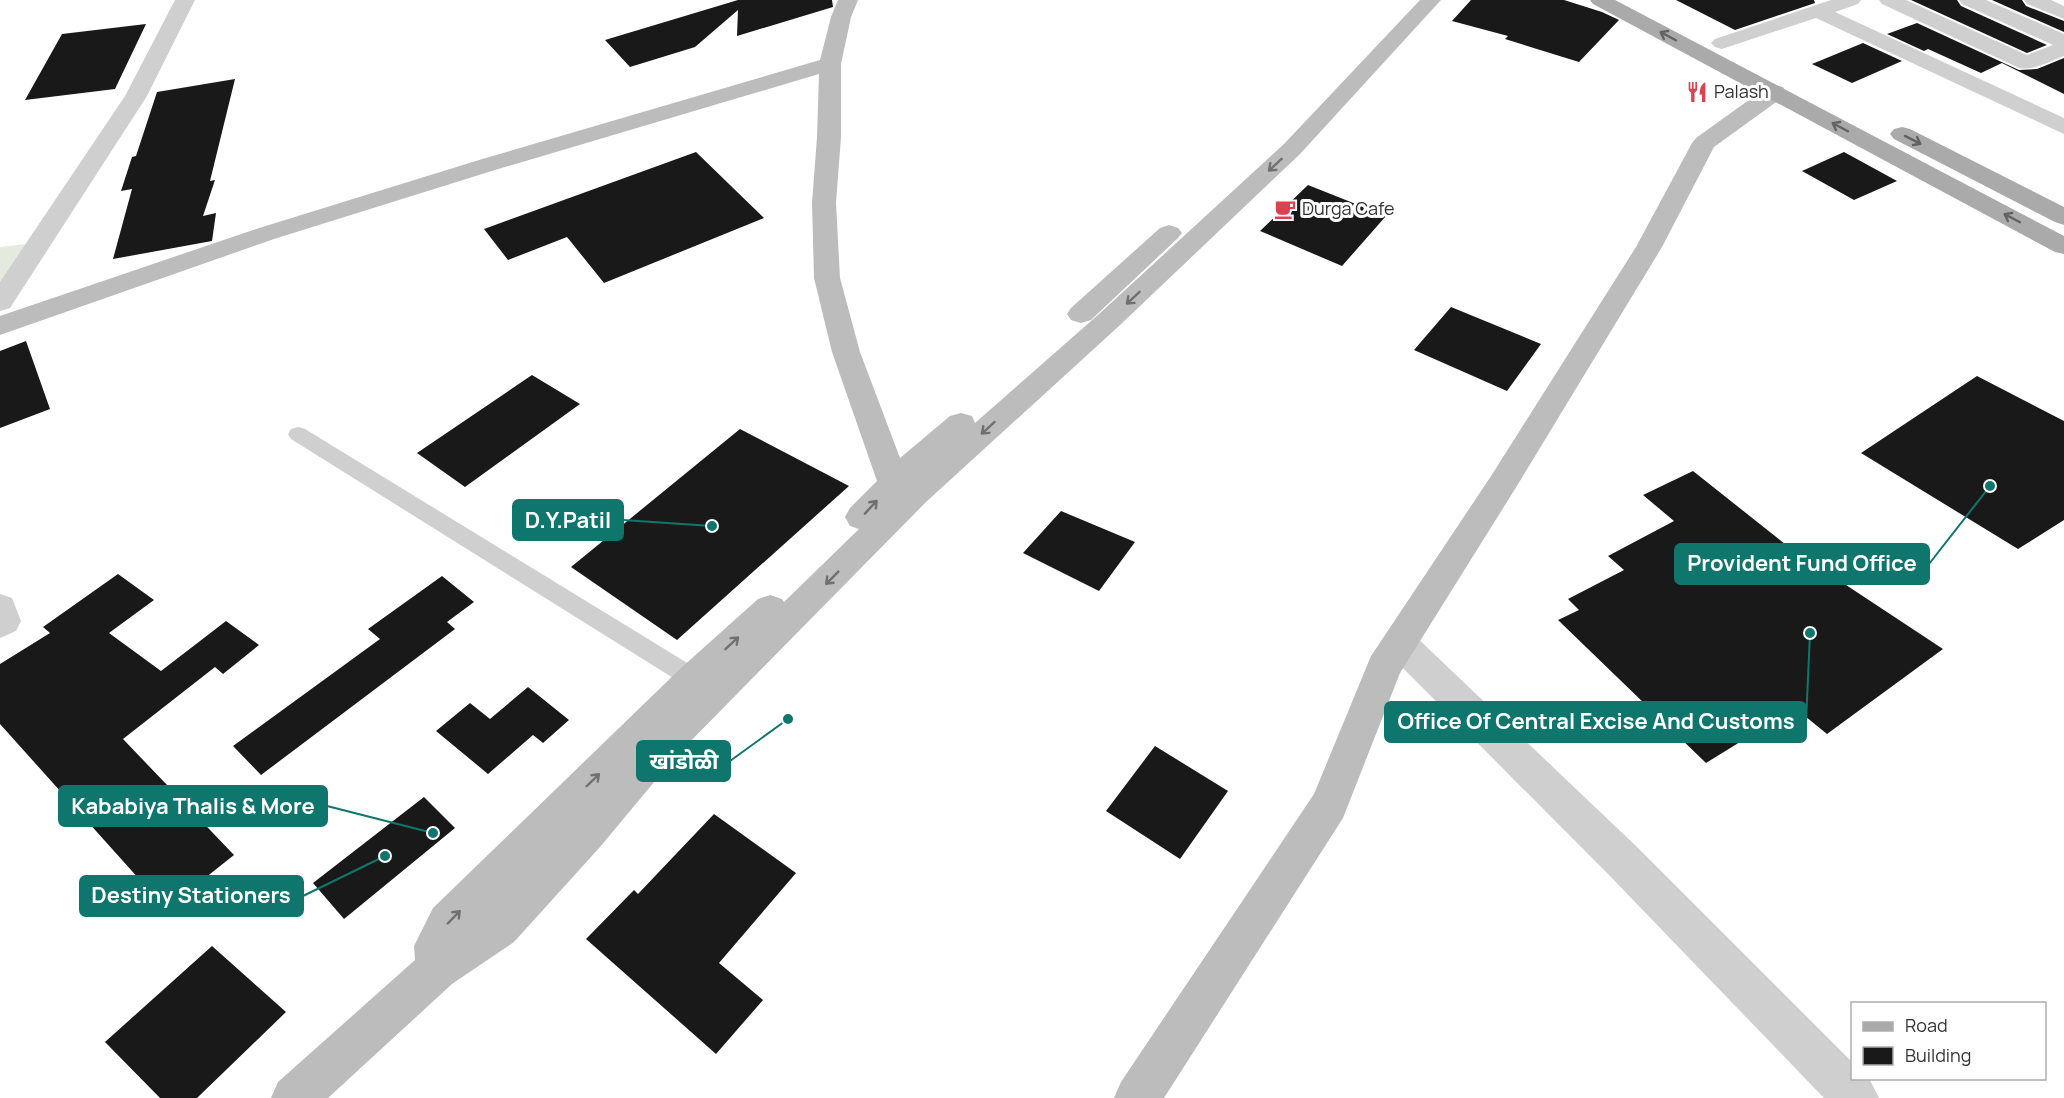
<svg xmlns="http://www.w3.org/2000/svg" width="2064" height="1098" font-family="Manrope,'Noto Sans Devanagari',sans-serif">
  <style>
    .green { fill: #e5eade }
    .building { fill: #191919 }
    .lines { fill: none; stroke-linecap: round; stroke-linejoin: round }
    .lane { fill: #cfcfcf; fill-rule: evenodd }
    .street { fill: #cfcfcf; fill-rule: evenodd }
    .secondary { fill: #bcbcbc; fill-rule: evenodd }
    .primary { fill: #aaa; fill-rule: evenodd }
    .oneway { stroke: #626262 }
    .oneway2 { stroke: #707070 }
    .labels { text-anchor: middle; stroke-width: 6; stroke-linejoin: round; paint-order: stroke }
    .far-poi-label { font-size: 18px; fill: #323232; stroke: #fff; text-anchor: start }
    .leader { fill: none; stroke: #0f766e; stroke-width: 2 }
    .callout-dot { fill: #0f766e; stroke: #fff; stroke-width: 2 }
    .callout { fill: #0f766e; stroke: #0f766e; stroke-width: 2 }
    .callout-label { font-size: 22px; text-anchor: middle; font-weight: bold; fill: #fff }
  </style>
  <rect width="100%" height="100%" fill="#fff"/>
  <!-- green -->
  <path class="green" d="M27,244l-27,52v-49z"/>
  <!-- building -->
  <path class="building" d="M738,0h94l1,7 -96,29 1,-26 -43,37 -65,20 -25,-27z
    M1471,0h93l38,12 17,8 -40,42 -74,-23 3,-3 -56,-15z
    M1676,0h138l1,3 -80,27z
    M1911,0h46l4,6 86,39 -20,8z
    M1992,0h30l4,6 38,15v11z
    M1917,23l102,47 18,-1 27,-11v36l-62,-31 -21,10 -53,-24 -4,2 -37,-17z
    M146,24l-31,65 -90,11 37,-66z
    M1863,43l39,18 -50,22 -40,-19z
    M235,79l-25,102 5,-1 -12,36 13,-3 -4,28 -99,18 19,-70 -11,2 11,-34 4,-1 21,-64z
    M696,152l68,66 -160,65 -37,-46 -59,23 -24,-31z
    M1844,152l53,29 -43,19 -52,-29z
    M1308,185l78,31 -44,50 -82,-35z
    M1451,307l90,37 -34,47 -93,-41z
    M26,341l24,68 -50,19v-77z
    M532,375l48,29 -115,83 -48,-34z
    M1977,376l87,45v99l-46,29 -157,-96z
    M740,429l109,57 -172,154 -106,-73z
    M1693,471l97,77 153,101 -116,85 -32,-26 -89,55 -148,-143 21,-10 -11,-11 56,-29 -16,-14 66,-35 -31,-26z
    M1061,511l74,31 -36,49 -76,-38z
    M118,574l36,26 -45,33 52,38 65,-50 33,24 -36,29 -8,-7 -92,72 111,116 -68,54 -166,-185v-60l50,-31 -7,-6z
    M442,576l32,26 -27,20 8,7 -194,146 -28,-29 147,-107 -12,-10z
    M528,687l41,33 -26,23 -10,-8 -45,39 -52,-43 34,-28 20,16z
    M1155,746l73,45 -48,68 -74,-48z
    M424,797l31,31 -111,91 -31,-36z
    M714,814l82,59 -77,90 44,37 -47,54 -130,-115 48,-49 4,4z
    M212,946l74,66 -89,86h-37l-55,-56z"/>
  <g class="lines">
    <!-- lane -->
    <path class="lane" d="M298,427l7,2 397,243 3,7 -3,7 -8,3 -8,-3 -395,-247 -3,-5 3,-5z"/>
    <!-- street -->
    <path class="street" d="M175,0h20l-48,96 -137,212 -10,3v-29l125,-186z
      M1831,0h30l-3,4 -23,8 229,106v16l-248,-116 -94,31 -7,-2 -4,-4 4,-4z
      M1879,0h27l121,55 26,-10 -91,-41 -3,-4h27l78,34v22c-14,5 -30,15 -45,12l-137,-64z
      M2024,0h27l13,6v13l-37,-15z
      M0,594l12,4 9,23 -5,10 -16,7z
      M1400,628l12,5 224,213 216,216v16h17l10,20h-55l-216,-224 -220,-221 -6,-10 6,-10z"/>
    <!-- secondary -->
    <path class="secondary" d="M838,0h20l-7,17 -10,47v73l-5,66 4,75 20,74 40,106 50,-42 11,-3 11,3 3,7 124,-109 185,-170 136,-144h21l-141,154 -181,172 -193,176 -251,255 -75,90 -86,95 -62,42 -124,114h-57l7,-16 137,-122 -1,-14 19,-38 248,-240 77,-69 12,-4 12,4 2,3 75,-73 -9,-3 -5,-9 5,-9 27,-27 -45,-129 -18,-74 -2,-75 5,-66 2,-63 -324,96 -221,69 -274,96v-19l256,-87 223,-69 341,-100 11,-43z
      M1775,85l8,2 3,5 -3,5 -69,50 -52,100 -147,242 -115,184 -57,145 -179,280h-50l7,-16 193,-288 57,-138 122,-183 143,-226 56,-104 4,-5 71,-51z
      M1169,225l9,3 4,5 -4,5 -87,82 -10,3 -10,-3 -4,-6 4,-6 89,-80z"/>
    <!-- primary -->
    <path class="primary" d="M1590,0h25l449,236v18l-9,-2 -462,-248z
      M1902,127l8,2 154,78v18l-9,-3 -161,-83 -4,-5 4,-5z"/>
  </g>
  <!-- one-way arrows -->
  <defs><path id="oneway-shaft" d="M-6 0H5M1.5-3L5.5 0L1.5 3" fill="none" stroke-width="1.6" stroke-linecap="round" stroke-linejoin="round" transform="scale(1.5)"/></defs>
  <g class="oneway">
    <use href="#oneway-shaft" transform="translate(1668 36) rotate(-152)"/>
    <use href="#oneway-shaft" transform="translate(1840 127) rotate(-152)"/>
    <use href="#oneway-shaft" transform="translate(1913 140) rotate(27)"/>
    <use href="#oneway-shaft" transform="translate(2012 218) rotate(-152)"/>
  </g>
  <g class="oneway2">
    <use href="#oneway-shaft" transform="translate(1275 165) rotate(137)"/>
    <use href="#oneway-shaft" transform="translate(1133 298) rotate(137)"/>
    <use href="#oneway-shaft" transform="translate(988 428) rotate(138)"/>
    <use href="#oneway-shaft" transform="translate(871 507) rotate(-47)"/>
    <use href="#oneway-shaft" transform="translate(832 578) rotate(135)"/>
    <use href="#oneway-shaft" transform="translate(732 643) rotate(-43)"/>
    <use href="#oneway-shaft" transform="translate(593 780) rotate(-44)"/>
    <use href="#oneway-shaft" transform="translate(454 917) rotate(-46)"/>
  </g>
  <!-- icons -->
  <defs>
    <symbol id="restaurant-bare" viewBox="-9 -9 18 18"><path d="M-5-6h1v4h1v-4h1v4h1v-4h1v5L-1.5 .5V6h-2V.5L-5-1ZM5-6V6H3V1.5H1.5Q1.5-4 5-6Z" fill="#dc4150" stroke="#fff" stroke-width="2.5" paint-order="stroke"/></symbol>
    <symbol id="cafe-bare" viewBox="-9 -9 18 18"><path d="M-5.5-4.5H6V0H3Q3 3.5 0 3.5H-2.5Q-5.5 3.5-5.5 0ZM3-3.2v2h1.7v-2ZM-6 4.5H4V6H-6Z" fill="#dc4150" stroke="#fff" stroke-width="2.5" paint-order="stroke"/></symbol>
  </defs>
  <g fill-rule="evenodd">
    <use href="#restaurant-bare" x="1682" y="77" width="30" height="30"/>
    <use href="#cafe-bare" x="1270" y="194" width="30" height="30"/>
  </g>
  <g class="labels">
    <!-- far-poi labels -->
    <g class="far-poi-label">
      <text x="1714" y="98">Palash</text>
      <text x="1302" y="215">Durga Cafe</text>
    </g>
  </g>
  <!-- callouts -->
  <path class="leader" d="M712 526L623 520M1990 486L1929 564M1810 633L1806 722M788 719L730 761M433 833L327 806M385 856L303 896"/>
  <g class="callout-dot">
    <circle cx="712" cy="526" r="6"/>
    <circle cx="1990" cy="486" r="6"/>
    <circle cx="1810" cy="633" r="6"/>
    <circle cx="788" cy="719" r="6"/>
    <circle cx="433" cy="833" r="6"/>
    <circle cx="385" cy="856" r="6"/>
  </g>
  <g class="callout">
    <rect x="513" y="500" width="110" height="40" rx="6"/>
    <rect x="1675" y="544" width="254" height="40" rx="6"/>
    <rect x="1385" y="702" width="421" height="40" rx="6"/>
    <rect x="637" y="741" width="93" height="40" rx="6"/>
    <rect x="59" y="786" width="268" height="40" rx="6"/>
    <rect x="80" y="876" width="223" height="40" rx="6"/>
  </g>
  <g class="callout-label">
    <text x="568" y="528">D.Y.Patil</text>
    <text x="1802" y="571">Provident Fund Office</text>
    <text x="1596" y="729">Office Of Central Excise And Customs</text>
    <text x="684" y="769">खांडोळी</text>
    <text x="193" y="814">Kababiya Thalis &amp; More</text>
    <text x="191" y="903">Destiny Stationers</text>
  </g>
  <!-- legend -->
  <rect x="1851" y="1002" width="195" height="78" fill="#ffffff" stroke="#adadad" stroke-width="1.5"/>
  <rect x="1863" y="1022" width="30" height="9" fill="#aaaaaa" stroke="#adadad" stroke-width="1.5"/>
  <text x="1905" y="1032" font-size="18" fill="#323232">Road</text>
  <rect x="1863" y="1047" width="30" height="18" fill="#191919" stroke="#adadad" stroke-width="1.5"/>
  <text x="1905" y="1062" font-size="18" fill="#323232">Building</text>
</svg>
